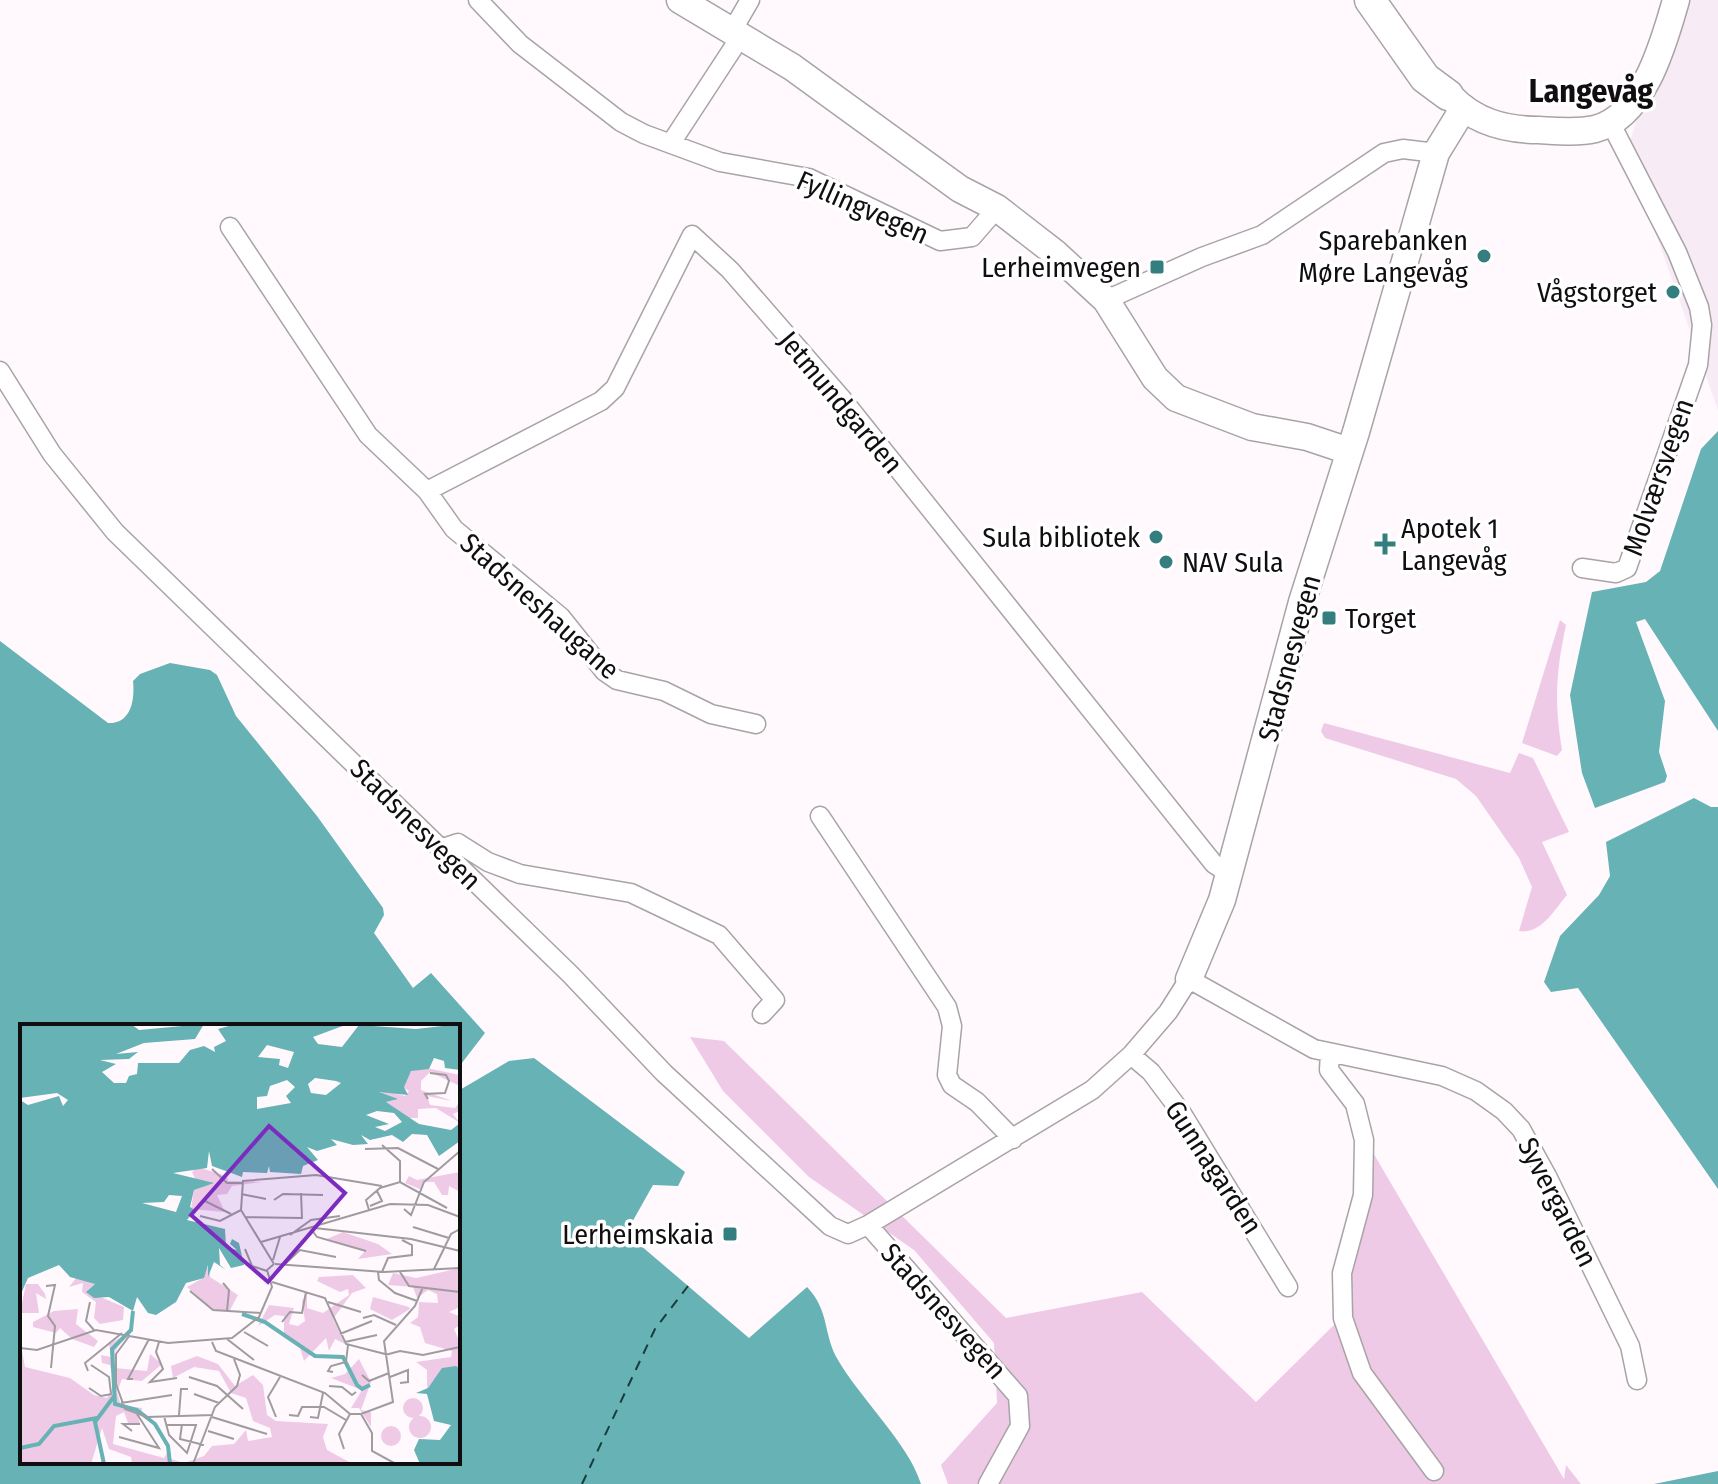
<svg xmlns="http://www.w3.org/2000/svg" width="1718" height="1484" font-family="'Fira Sans Condensed',sans-serif">
  <style>
    .built { fill: #f7ebf5 }
    .green { fill: #eecae7 }
    .water { fill: #67b2b4 }
    .lines { fill: none; stroke-linecap: round; stroke-linejoin: round }
    .ferry { stroke: #183d3e; stroke-width: 2; stroke-dasharray: 10 8; stroke-linecap: butt }
    .street-casing { stroke: #a9a3a7; stroke-width: 21 }
    .secondary-casing { stroke: #a9a3a7; stroke-width: 29 }
    .primary-casing { stroke: #a9a3a7; stroke-width: 33 }
    .street { stroke: #fff; stroke-width: 18 }
    .secondary { stroke: #fff; stroke-width: 26 }
    .primary { stroke: #fff; stroke-width: 30 }
    .poi-dot { fill: #357e80; stroke: #fff; stroke-width: 3 }
    .labels { text-anchor: middle; stroke-width: 7; stroke-linejoin: round; paint-order: stroke }
    .street-label { font-size: 28px; fill: #100e10; stroke: #fff }
    .poi-label { font-size: 28px; fill: #100e10; stroke: #fff; text-anchor: end }
    .quarter-label { font-size: 32px; font-weight: bold; fill: #100e10; stroke: #fff }
    .inset-river { fill: none; stroke: #67b2b4; stroke-width: 4 }
    .inset-road { fill: none; stroke: #9f9b9f; stroke-width: 2 }
    .view { fill: #7b2cbf; fill-opacity: 0.15; stroke: #7b2cbf; stroke-width: 4 }
    .inset-edge { fill: none; stroke: #100e10; stroke-width: 4 }
  </style>
  <rect width="100%" height="100%" fill="#fff9fe"/>
  <!-- built -->
  <path class="built" d="M1672,0h46v410l-91,-258z"/>
  <!-- green -->
  <path class="green" d="M1560,620l6,5c-10,47 -12,76 -4,125l-5,6 -35,-13z
    M1324,723l186,50 9,-20 14,5 36,74 -27,10 25,53c-12,14 -26,40 -48,36l13,-44 -13,-29 -43,-62 -20,-17 -131,-41 -4,-7z
    M690,1037l34,4 282,277 136,-26 114,110 85,-84 27,-174 196,335 2,-14 15,19h-633l-7,-19 56,-62 -3,-60 -80,-93 -105,-73 -86,-86z"/>
  <!-- water -->
  <path class="water" d="M1718,431v300l-73,-112 -9,3 29,79 -6,51 8,24 -2,6 -70,26 -13,-35 -12,-78 22,-103 54,-10 14,-11 41,-122z
    M0,641l108,82c23,1 27,-23 25,-42l7,-7 30,-11 40,7 7,5 19,41 81,100 66,92 1,7 -10,18 39,55 18,-15 54,60 -27,35v-42h-436v436h436v-371l51,-30 25,-3 151,114 -7,14 -25,-1 -27,48 123,105 58,-51c23,24 16,48 31,73 21,37 71,84 83,124h-921z
    M1694,798l17,9h7v382l-140,-201 -27,4 -7,-10 16,-46 39,-41 11,-19 -4,-34z
    M1718,1471v13h-64z"/>
  <g class="lines">
    <!-- ferry -->
    <path class="ferry" d="M582,1484l73,-155 33,-43"/>
    <defs>
      <path id="street" d="M478,0l42,44 101,78 23,12 76,28 89,16 131,63 32,-4 25,-29
        M732,31l18,-31
        M671,143l70,-107
        M230,227l138,208 59,56 27,38 107,88 43,54 13,9 47,11 47,23 45,10
        M1106,300l96,-43 60,-22 122,-82 19,-4 33,4
        M0,371l52,83 63,78 456,443 93,98 166,153 18,8 20,-9 224,-135 39,-35 37,-43 21,-33 125,70 128,27 34,15 28,20 17,18 26,47 83,170 7,34
        M427,491l174,-90 14,-13 77,-153 38,35 113,130 371,464 14,9
        M1582,568l34,5 11,-5 71,-203 4,-40 -3,-18 -22,-55 -67,-130
        M820,816l127,191 5,19 -5,49 5,10 25,17 36,37
        M440,849l18,-6 30,19 32,12 111,19 88,42 56,65 -13,14
        M1330,1053l-1,17 26,34 9,36 -1,55 -21,78 1,45 19,55 72,98
        M1131,1055l20,17 30,40 107,175
        M868,1225l150,171 2,30 -32,58"/>
      <path id="secondary" d="M680,0l112,67 168,122 37,19 58,45 51,47 49,78 21,20 76,29 55,10 42,14
        M1451,97c24,25 54,33 88,33 18,1 38,3 56,-1 49,-12 69,-87 81,-129
        M1189,979l33,-79 80,-298 54,-170 80,-279 27,-44"/>
      <path id="primary" d="M1370,0l55,78 23,17"/>
    </defs>
    <!-- street casing -->
    <use href="#street" class="street-casing"/>
    <!-- secondary casing -->
    <use href="#secondary" class="secondary-casing"/>
    <!-- primary casing -->
    <use href="#primary" class="primary-casing"/>
    <!-- street -->
    <use href="#street" class="street"/>
    <!-- secondary -->
    <use href="#secondary" class="secondary"/>
    <!-- primary -->
    <use href="#primary" class="primary"/>
  </g>
  <!-- markers -->
  <g class="poi-dot">
    <circle cx="1484" cy="256" r="8"/>
    <rect x="1149" y="259" width="16" height="16" rx="4"/>
    <circle cx="1673" cy="292" r="8"/>
    <circle cx="1156" cy="537" r="8"/>
    <path d="M1381 532h8v8h8v8h-8v8h-8v-8h-8v-8h8z"/>
    <circle cx="1166" cy="562" r="8"/>
    <rect x="1321" y="610" width="16" height="16" rx="4"/>
    <rect x="722" y="1226" width="16" height="16" rx="4"/>
  </g>
  <g class="labels">
    <!-- street labels -->
    <g class="street-label">
      <text transform="translate(863 207) rotate(24)" y="10">Fyllingvegen</text>
      <text transform="translate(841 402) rotate(50)" y="10">Jetmundgarden</text>
      <text transform="translate(1658 477) rotate(-71)" y="10">Molværsvegen</text>
      <text transform="translate(540 606) rotate(42)" y="10">Stadsneshaugane</text>
      <text transform="translate(1289 658) rotate(-75)" y="10">Stadsnesvegen</text>
      <text transform="translate(416 824) rotate(45)" y="10">Stadsnesvegen</text>
      <text transform="translate(1214 1167) rotate(57)" y="10">Gunnagarden</text>
      <text transform="translate(1558 1202) rotate(63)" y="10">Syvergarden</text>
      <text transform="translate(944 1311) rotate(48)" y="10">Stadsnesvegen</text>
    </g>
    <!-- poi labels -->
    <g class="poi-label">
      <text x="1468" y="250">Sparebanken<tspan x="1468" dy="32">Møre Langevåg</tspan></text>
      <text x="1141" y="277">Lerheimvegen</text>
      <text x="1657" y="302">Vågstorget</text>
      <text x="1401" y="538" text-anchor="start">Apotek 1<tspan x="1401" dy="32">Langevåg</tspan></text>
      <text x="1140" y="547">Sula bibliotek</text>
      <text x="1182" y="572" text-anchor="start">NAV Sula</text>
      <text x="1345" y="628" text-anchor="start">Torget</text>
      <text x="714" y="1244">Lerheimskaia</text>
    </g>
    <!-- quarter labels -->
    <g class="quarter-label">
      <text x="1591" y="102">Langevåg</text>
    </g>
  </g>
  <!-- overview -->
  <g transform="translate(20 1024)">
    <rect width="440" height="440" fill="#fff9fe"/>
    <path d="M402,43l38,8v11l-30,-14 -9,9v9l31,11 -25,-5 3,9 25,3 5,-7v10l-7,3 7,9 -24,-15 -18,1v9h-12l-21,-16 10,-2 -13,-4 -1,-6 24,6 4,-5 -8,-5 10,-15zM177,143l30,9 1,5 33,1 -29,4 -5,8 -10,1 8,17 -34,-3 3,-19 15,-6 -13,-3 -4,-9zM440,148v20l-11,-6 -1,9h-6l-8,-13h-9l-5,7 -15,-6 4,-7 8,4zM323,208l35,12 14,10 -34,5 7,-8 -38,-12zM189,240l1,13 28,18 -8,15h-17l-26,-23 16,-9zM440,244v39l-11,5 10,4 1,9 -6,4 6,14v26l-17,-1 -16,21v-19l-11,-8 35,-5 1,-6 -27,-8 -5,-16 -10,-4 8,-6 1,-15 19,1 -1,-9 -9,-4 -11,8 -4,-11 -25,-2 5,-12 23,5zM333,251l13,13 -14,5 -19,26 12,25 -10,-5 -6,12 -3,-13 -22,23 -4,-13 -16,-14v-18l-9,-1 -17,11 11,-21 25,3 -5,16 9,2 7,-5 -3,-20 5,-8v15l16,5 26,-18 -1,-6 -8,3 -23,-11 2,-4zM57,253l18,7 -7,6 10,6 26,11 -1,13 -23,4 -6,-6 2,-16 -14,-10 1,-9 -14,4zM6,260h12l7,10 1,5 -10,-6 3,20h-19zM353,273l36,10 1,2 -18,11 -22,-11zM58,285l-2,15 22,17 -4,6 -22,-8 -12,-11 -4,5 -23,-6v-5l21,-11zM105,311l-10,17v16l32,3 3,-17 12,10 -20,17 -20,-2 -5,13 4,13 21,3 -1,7h-4l3,8h-12l-4,-11 -8,4 -3,28 51,14 5,-8 2,9 13,4 20,-7 8,-10 22,-2 12,-14 2,11 24,-4 -2,-9 -17,-7 -7,-23 -15,-5 -12,-22 -25,-4 -21,11 -2,-12 26,-10 21,8 17,22 18,-11 10,10 4,30 9,6 52,3 -5,13 4,13 26,14h-221l-1,-7 -22,-8 -7,-21 -11,36h-71l2,-113 3,16 45,11 24,17 13,3 7,-14 -4,-19 -8,-2 -1,-8 10,2 -2,-13zM339,335l12,23 -10,28 10,2v15l-12,-19h-8l11,-18 -31,-12 14,-4zM383 384a10 10 0 1 1 20 0a10 10 0 1 1-20 0ZM389 403a11 11 0 1 1 22 0a11 11 0 1 1-22 0ZM361 412a10 10 0 1 1 20 0a10 10 0 1 1-20 0Z" fill="#eecae7"/>
    <path d="M0,0h111l8,6 65,-6 -9,15 -51,4 -28,11 22,-2 -9,7 -29,1 16,4 -14,8 12,11h12l3,-7 8,-2 1,-11h41l11,-13 14,-4 11,6 -1,-5 12,-6 -8,-12 18,-5h112l-35,13 5,7 24,3 17,-22 57,4 44,-5v46l-15,-2 -1,-7 -10,-3 -5,11 -18,2 -7,16 4,8 -29,-3 19,7 -12,3 33,22 32,6 9,-7v18l-21,15 -12,-21 -15,-1 -9,8 -11,-7 -22,5 -9,-5 7,9 -15,1 -22,-6 6,6 -20,6 -10,-4 11,13 -15,6 -2,8 -31,-2 -1,-6 -2,7 -24,-1 -1,5 -30,-11 -3,-15 -2,17 -34,5 41,10 -20,7 -4,17 5,3 -8,10 38,9 1,18 11,3 -7,-6 2,-5 7,4 5,22 -13,3 -12,-20 1,17 6,5 -12,-8 -6,15v-12l-4,13 -18,5 -10,19 -20,13 -8,-2 -11,-16 -4,14 -24,-14 -15,1 -8,-6 9,-8 -25,-7 -11,-12 -31,13 -8,18v-196l8,5 31,-9 4,10 5,-6 -11,-7 -37,5zM247,21l27,7 -6,16 -9,-3 1,-6 -22,-2zM295,54l21,3 5,2 -15,12 -15,-2 -3,-9zM267,56l8,7 -9,9 5,7 -34,6v-12l10,-1 3,-10zM357,87l17,2 8,9 -17,9 -10,-4 14,-3 -23,-9zM149,171l13,1 -6,16 -34,-9 22,-1zM436,342l4,3v95h-40l-6,-14 5,-11 21,1 11,-15 -17,-4 -7,-27 -11,-1 12,-5 14,-20z" fill="#67b2b4" fill-rule="evenodd"/>
    <path class="inset-river" d="M228,147l-13,-35 -1,-57 13,-35 21,-20M113,287l-2,19 -19,19 3,55 22,6 18,14 13,22 2,18M222,290l23,8 50,34 28,1 14,28 5,4 8,-4M0,424l19,-4 15,-18 43,-8M84,440l-9,-42 20,-27"/>
    <path class="inset-road" d="M408,75l-3,-5 20,-1 4,-12 -3,-6 -16,-2M362,121l18,16v21M345,125l33,-1 40,21M192,145l15,14h16M221,170l25,5M254,176l9,-6 40,1M185,177l26,13M350,182l12,-5 -5,-10M384,185l7,6 13,-33 36,-31M349,186l-3,-10 14,-12 20,-6 47,26M180,192l20,5 21,-11M225,193l57,1 -1,-25M393,203l36,11M295,204l96,11 49,12M291,205l6,8 49,14M270,211l21,-15 29,-4M241,218l129,-38 38,1 32,12M225,225l7,17 15,5M253,236l7,-23M254,240l-33,-54 2,-29 73,-6 66,11M255,240l109,8 76,-4M265,240l15,-14 36,7M414,245l17,-35 9,-5M358,248l1,8 16,13 22,8M362,248l6,-14 24,-3v-10l-10,-5M380,248l9,14 51,6M252,258l53,16 21,46 39,10M203,259l6,7 -2,21M26,262l9,-1 -7,31 7,10 -4,42M170,267l23,19 48,3M70,278l-4,19 8,9M308,278l33,10M343,294l11,-3 22,10M262,298l8,-10 12,1 4,-21M224,308l24,14M320,310l32,-13M110,311l-14,19v30l9,25 22,8 66,-2M207,315l27,21M139,318l-3,10 7,17 -13,13 27,-4M192,318l4,9 109,42 25,21h11l32,-12 -9,-61 31,-35 8,-19M325,318l32,-7M0,324l17,2 59,-20 72,13 64,-5 27,-21 13,-30 -5,-17 7,-6M365,331l15,-4 23,4 37,-8M71,341l18,12 2,17M68,347l-3,-8 37,-30M313,348l-5,-1 3,-5 15,-4 2,-17M342,351l7,6 20,-8M169,353l28,9 26,23M370,353l18,-7v12l-8,1M113,355h-5l21,-40M309,362l13,1 10,8 4,-3M69,364l12,8 11,-2M174,370l25,9M101,379l51,-8M341,390l11,19v18l24,13M159,391l2,-26h7M269,391l9,1 4,-9h22l22,13M144,392l5,19 18,18 9,-28h-29M192,393l55,17M256,393l-8,-20 12,-20M290,393l8,1 5,-25M162,400l-2,15 24,6M112,407l-9,-7h17M188,407l26,8M99,413l40,11 -22,-34M324,425l-5,-15 11,-20M173,440l22,-57 22,-21 3,-11 -6,-16"/>
    <path class="view" d="M249,102l76,67 -77,89 -77,-67z"/>
    <rect width="440" height="440" class="inset-edge"/>
  </g>
</svg>
